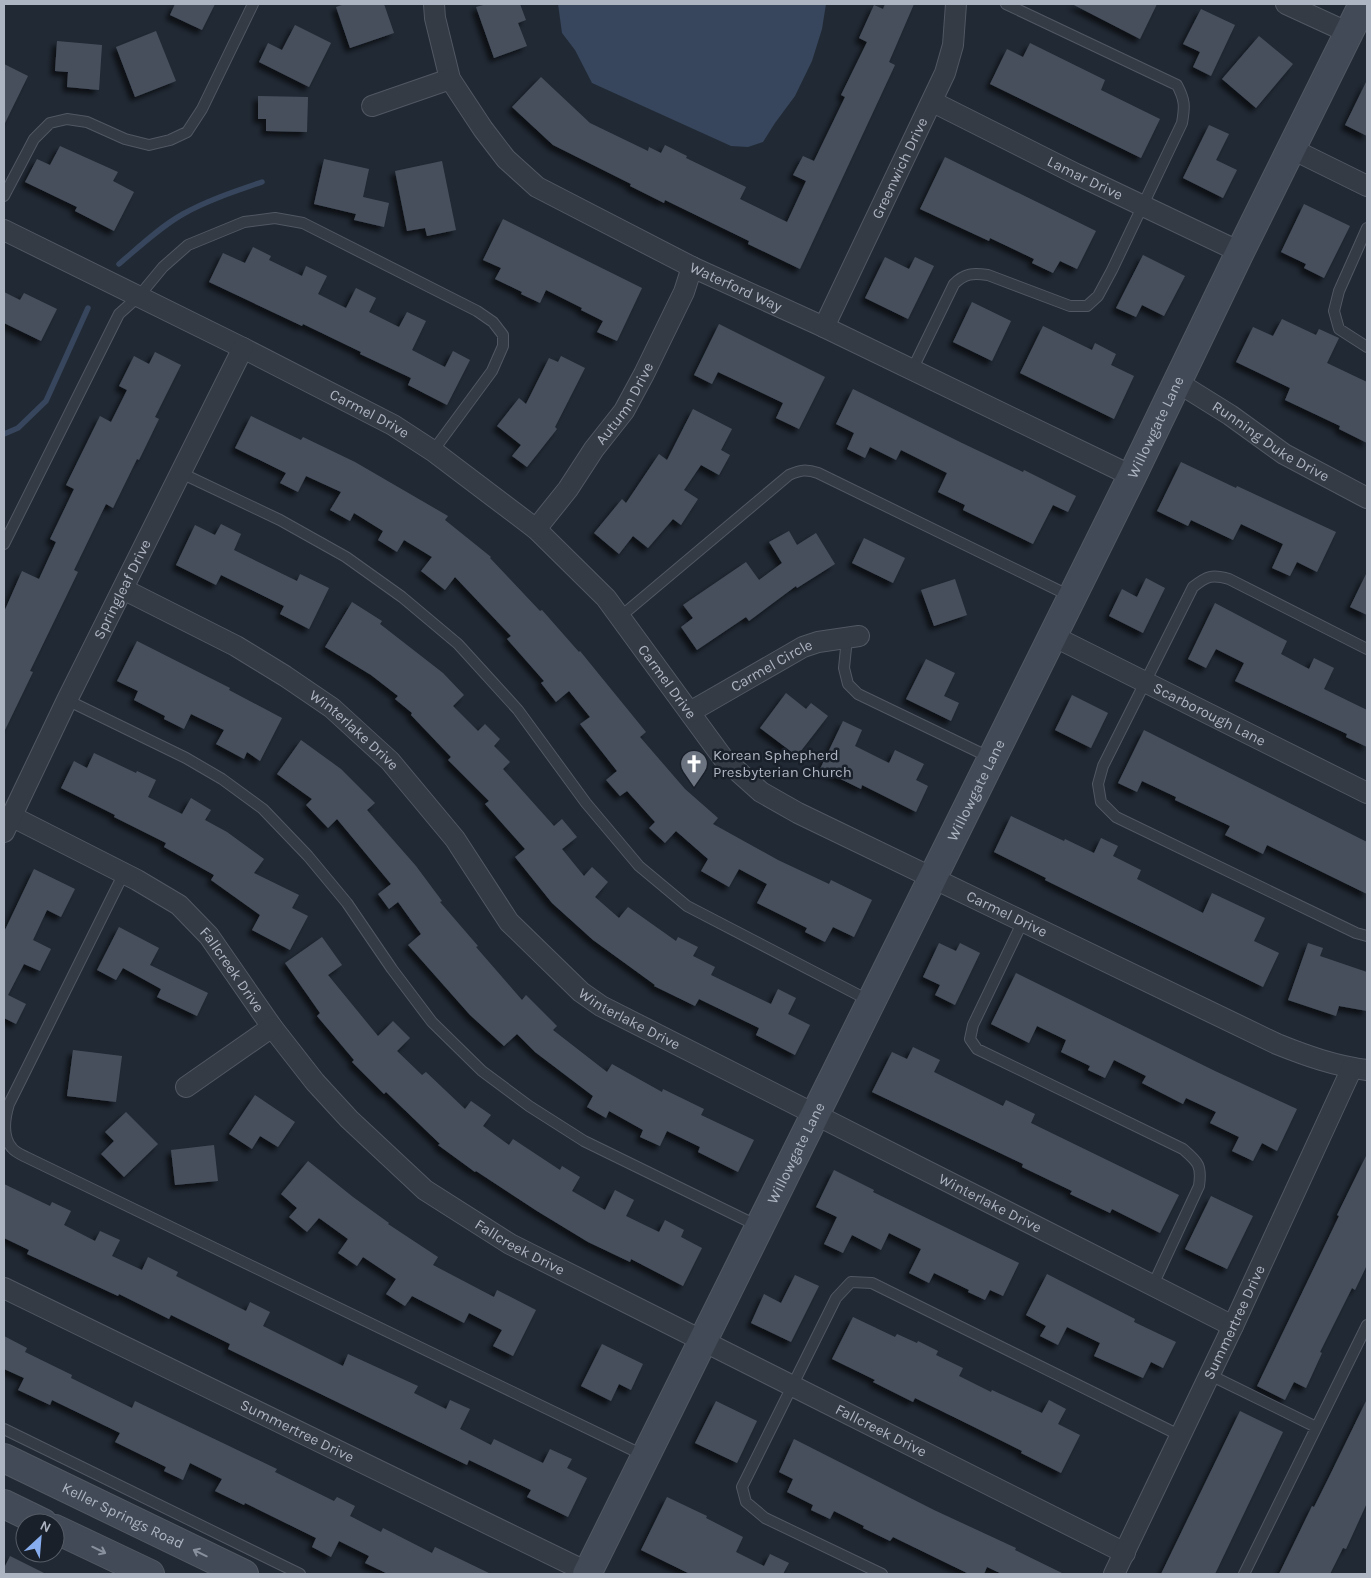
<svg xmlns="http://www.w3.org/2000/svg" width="1371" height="1578" font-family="Karla,sans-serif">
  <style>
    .water { fill: #37465c }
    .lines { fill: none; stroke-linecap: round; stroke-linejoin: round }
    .stream { stroke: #37465c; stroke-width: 5.5 }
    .building { fill: #47505d; filter: url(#shadow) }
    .lane-casing { stroke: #515863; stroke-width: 12 }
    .street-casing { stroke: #515863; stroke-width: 22 }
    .secondary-casing { stroke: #515863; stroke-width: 30 }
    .lane { stroke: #343b45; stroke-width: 10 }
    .street { stroke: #343b45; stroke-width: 20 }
    .secondary { stroke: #424a57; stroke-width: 28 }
    .oneway { stroke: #88909d }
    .labels { text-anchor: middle; stroke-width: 5; stroke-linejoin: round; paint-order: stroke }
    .street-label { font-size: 15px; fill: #aeb5c2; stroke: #1a2029 }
    .poi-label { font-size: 15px; fill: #aeb5c2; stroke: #1a2029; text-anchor: start }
  </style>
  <defs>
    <filter id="shadow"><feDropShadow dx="-4.5" dy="4.5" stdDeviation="2.5" flood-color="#0009"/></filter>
  </defs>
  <rect width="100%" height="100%" fill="#212934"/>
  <!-- water -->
  <path class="water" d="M558,4h268l-4,25 -10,32 -17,35 -20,27 -12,19 -15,5 -17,-1 -139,-63 -17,-33 -13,-17z"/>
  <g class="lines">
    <!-- stream -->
    <path class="stream" d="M119,264c20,-17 41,-37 64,-50 25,-14 53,-23 79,-32
      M4,434l14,-6 28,-27 42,-93"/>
  </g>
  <!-- building -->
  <path class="building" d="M175,4h40l-13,26 -32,-15z
    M345,4h39l10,29 -44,15 -14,-41z
    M487,4h33l6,16 -8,3 9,23 -33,12 -18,-51z
    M885,4h29l-25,58 6,3 -95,204 -52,-25 1,-3 -84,-41 -1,3 -34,-17 1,-2 -78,-39 -41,-38 29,-30 49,46 58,28 1,-4 12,6 4,-8 22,11 -1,2 60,29 -6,12 47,23 19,-41 -13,-6 10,-19 11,5 31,-64 -4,-2 26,-53 -8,-4 15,-33 9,4z
    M1072,4h85l-17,35z
    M1201,9l34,16 -24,51 -18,-9 7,-15 -17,-8z
    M295,25l36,18 -22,44 -50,-25 9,-19 14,7z
    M156,31l20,50 -41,16 -19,-50z
    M1259,36l34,28 -37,44 -34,-29z
    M57,41l45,4 -3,45 -32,-3 1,-15 -13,-1z
    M1030,43l75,37 -4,10 59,29 -19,39 -151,-74 17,-35 16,8z
    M4,64l24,12 -24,49z
    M1367,80v56l-22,-11z
    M258,96l50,1 -1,35 -41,-1v-12h-8z
    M1209,125l20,9 -13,26 21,10 -14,28 -40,-20z
    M60,146l58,26 -5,9 21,11 -20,39 -39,-20 2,-4 -52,-25 12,-23 13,6z
    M945,157l151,74 -19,38 -17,-8 -7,12 -21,-10 2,-4 -44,-21 -1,3 -69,-32z
    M324,159l45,10 -6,28 26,6 -5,24 -30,-7 2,-6 -42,-10z
    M442,161l14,69 -29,6 -2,-8 -18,3 -12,-60z
    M1304,204l46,22 -26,52 -20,-10 2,-4 -25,-12z
    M503,219l139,69 -25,53 -20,-9 6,-11 -22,-11 1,-2 -36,-18 -6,13 -19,-9 1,-2 -27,-13 6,-11 -18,-8z
    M253,247l18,9 -2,4 33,16 4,-10 21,10 -9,18 28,14 10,-20 20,10 -7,14 30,15 8,-15 19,9 -14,29 33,17 8,-16 17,9 -23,45 -39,-20 3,-7 -51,-24 1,-2 -58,-28 -1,2 -93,-44 14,-29 22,10z
    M1143,255l42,21 -21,40 -22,-11 -6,12 -20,-9z
    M885,257l24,12 6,-12 19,9 -26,53 -43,-21z
    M4,292l16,8 4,-7 33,16 -16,32 -37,-18z
    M972,302l39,19 -19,40 -39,-19z
    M1282,319l34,16 3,-6 20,9 -12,25 40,19v61l-28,-14 1,-3 -55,-26 5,-12 -54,-26 17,-35 20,9z
    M719,324l106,53 -26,52 -23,-11 7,-15 -65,-31 -6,12 -18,-9z
    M1043,326l49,24 3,-7 21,11 -5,11 23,11 -20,43 -94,-46z
    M155,352l26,13 -26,52 4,2 -20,41 -2,-1 -24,49 -7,-4 -32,66 4,2 -48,99 3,1 -29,60v-120l18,-41 17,8 17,-37 -6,-3 24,-50 -8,-4 34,-69 11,6 16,-32 -8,-4 15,-30 15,8z
    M561,356l24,12 -30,59 2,2 -30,38 -15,-11 9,-11 -24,-19 22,-28 7,6 23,-46 9,4z
    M853,389l109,54 61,29 1,-2 52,26 -8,16 -15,-7 -20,39 -70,-34 2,-5 -27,-13 9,-19 -46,-23 -5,10 -26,-13 -5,11 -18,-9 7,-16 -18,-9z
    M693,409l39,20 -11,21 9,5 -11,20 -18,-10 -17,25 14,9 -17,26 -8,-6 -25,29 -15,-12 -14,18 -25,-21 28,-34 4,4 33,-49 8,6z
    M251,416l50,24 2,-3 52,25 93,54 -3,4 46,37 -1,1 50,53 2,-1 37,42 1,-1 66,81 -6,5 45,52 33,29 -5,6 65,36 51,24 2,-4 41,20 -18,37 -21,-10 -8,15 -20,-10 2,-4 -50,-25 10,-19 -28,-15 -10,18 -28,-16 7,-12 -32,-28 -11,12 -16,-15 6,-6 -28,-31 -7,5 -14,-16 11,-9 -37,-47 10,-7 -21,-26 -13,11 -15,-19 3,-2 -37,-42 4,-3 -56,-59 -10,13 -24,-19 11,-14 -28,-17 -7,12 -19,-12 5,-9 -29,-18 -4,8 -20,-11 11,-18 -35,-16 -8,16 -18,-9 6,-10 -51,-25z
    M1181,462l55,26 1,-2 99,46 -19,40 -20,-10 -7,14 -18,-8 11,-24 -42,-20 -8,16 -42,-20 -3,6 -31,-15z
    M221,524l20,10 -7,16 63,31 3,-7 29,14 -20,41 -29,-15 4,-8 -63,-31 -5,10 -40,-20 19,-40 20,10z
    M789,531l8,14 19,-12 19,31 -38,24 -1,-2 -47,35 -3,-4 -49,33 -16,-23 12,-9 -10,-13 63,-43 13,18 23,-17 -13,-21z
    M864,538l41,20 -12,25 -41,-20z
    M1367,572v43l-17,-8z
    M1146,578l19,10 -22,45 -34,-17 13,-27 15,8z
    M955,579l12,36 -33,11 -13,-36z
    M352,602l30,19 -2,3 63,49 21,22 -11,11 25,25 7,-7 15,15 -6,7 16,16 -7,7 51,57 8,-7 15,18 -15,12 22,27 8,-9 16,15 -13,15 24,21 9,-11 48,34 2,-4 20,10 -5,9 22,11 -4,8 60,29 7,-15 18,9 -8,16 22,11 -15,30 -39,-20 3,-7 -60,-29 -4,7 -41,-20 1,-1 -62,-45 -41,-37 -37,-46 10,-8 -40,-45 4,-3 -41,-41 3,-3 -40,-42 1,-2 -17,-14 3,-3 -27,-21 -46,-28z
    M1215,603l72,38 -6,13 28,15 5,-11 20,10 -10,21 43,21v37l-21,-10 1,-3 -112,-53 9,-18 -28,-14 -10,19 -18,-9z
    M137,641l93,47 -1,2 53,28 -22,43 -13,-9 -3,7 -28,-15 8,-14 -33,-16 -7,15 -20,-10 1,-3 -31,-16 4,-9 -21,-10z
    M926,659l29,14 -11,23 15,7 -8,18 -45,-22z
    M786,693l20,16 5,-6 17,13 -31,40 -37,-28z
    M1072,695l36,18 -17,35 -36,-18z
    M843,721l19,9 -7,16 34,17 6,-13 29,14 -8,16 12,6 -12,26 -54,-27 -1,4 -41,-20z
    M1144,730l223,112v52l-100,-49 -4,9 -38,-19 5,-9 -55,-26 1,-3 -34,-16 -5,11 -19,-9z
    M301,740l40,29 34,34 -8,7 49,56 26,35 -2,1 38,44 -2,1 46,53 4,-5 31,31 -4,4 54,42 5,-8 50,28 1,-3 41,20 -3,6 53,25 -16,32 -40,-20 2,-5 -33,-16 -7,15 -20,-9 3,-7 -34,-19 -3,7 -19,-11 6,-11 -58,-44 -18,-18 -13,12 -34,-31 -62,-70 13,-11 -23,-32 -9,7 -11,-15 13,-10 -54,-65 -9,9 -22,-23 6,-6 -35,-25z
    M94,753l42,20 1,-2 19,9 -8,17 34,17 9,-16 20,12 -6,10 22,12 37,27 -10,14 45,22 -7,13 16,8 -18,34 -38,-20 8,-15 -49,-35 3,-5 -50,-28 2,-4 -52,-26 1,-2 -54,-27 13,-27 13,7z
    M1011,816l53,25 1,-2 29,14 7,-15 17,8 -5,10 28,14 -4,9 66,34 9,-20 53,25 -11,23 25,12 -16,34 -218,-107 1,-2 -52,-26z
    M34,869l41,20 -14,28 -14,-7 -14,30 18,9 -11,22 -16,-7 -16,31 18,9 -10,20 -12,-6v-86z
    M119,927l40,21 -9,17 58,28 -11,23 -40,-19 4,-8 -38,-21 -7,12 -19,-10z
    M322,937l20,28 -14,10 50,61 15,-15 17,17 -13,13 25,24 4,-3 39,37 6,-8 20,14 -8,11 26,19 4,-6 47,31 2,-4 18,11 -8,14 33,19 10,-20 19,10 -8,16 33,16 6,-12 19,10 -3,7 21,11 -19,38 -52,-27 -1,3 -42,-20 -51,-31 -61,-40 -1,1 -37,-27 2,-1 -54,-52 -2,2 -32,-32 2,-2 -37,-44 3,-3 -35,-50z
    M939,943l17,8 4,-8 20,10 -25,52 -20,-10 5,-10 -17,-8z
    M1308,943l15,5 -3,8 47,16v39l-28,-5 -3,10 -48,-16z
    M1016,973l199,98 82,38 -20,42 -15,-8 -9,18 -21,-10 7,-14 -29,-14 6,-11 -30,-14 -3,6 -41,-21 4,-7 -32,-16 -9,18 -17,-8 2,-4 -29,-14 5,-12 -29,-14 -8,17 -38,-19z
    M913,1047l27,13 -6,12 69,34 3,-6 29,14 -4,9 148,72 -19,38 -48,-24 -2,4 -40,-19 2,-3 -50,-24 1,-3 -151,-72 20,-40 15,7z
    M73,1050l49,6 -6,46 -49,-6z
    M255,1095l40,27 -17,25 -18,-11 -8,13 -23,-15z
    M126,1112l32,32 -34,33 -23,-23 13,-13 -9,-9z
    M214,1145l4,36 -43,4 -4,-35z
    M1367,1154v111l-12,25 -3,-2 -32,64 2,1 -16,35 -12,-6 -9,18 -28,-14 82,-170 -2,-1z
    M308,1161l45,36 36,26 -1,1 50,33 -5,8 61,32 3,-7 39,20 -23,46 -20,-10 9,-16 -33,-17 -5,10 -52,-27 -7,10 -19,-12 10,-15 -33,-22 -6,9 -19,-13 10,-14 -29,-21 -12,14 -18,-15 8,-9 -16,-14z
    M834,1170l40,20 -1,2 146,71 -16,33 -13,-6 -5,10 -17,-8 1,-2 -35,-17 -5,10 -20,-10 12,-24 -32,-16 -8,17 -29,-15 -9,18 -19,-9 13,-27 -21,-10z
    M4,1184l46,22 2,-4 19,9 -7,14 31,16 5,-10 20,9 -8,16 30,14 6,-13 30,15 -2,4 70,35 4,-9 20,10 -7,14 80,40 5,-12 70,32 -4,7 32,16 4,-9 20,9 -10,20 31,16 3,-6 49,24 7,-14 22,10 -5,9 20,10 -19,39 -41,-20 4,-7 -62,-30 -2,5 -239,-116 2,-5 -59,-29 -2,4 -50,-25 -1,2 -91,-42 2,-4 -25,-12z
    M1211,1196l42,20 -26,53 -42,-20z
    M1047,1274l88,45 -1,3 42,20 -13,26 -12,-6 -8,16 -49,-22 6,-13 -33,-16 -9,18 -18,-9 6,-10 -20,-11z
    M795,1275l24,11 -28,56 -40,-19 13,-29 17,9z
    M853,1317l42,20 2,-3 20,9 1,-2 20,10 -2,4 27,13 -4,8 32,16 1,-2 50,23 7,-13 17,9 -8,15 22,11 -19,38 -40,-20 1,-2 -48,-24 -59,-29 -2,4 -40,-20 2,-2 -43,-21z
    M4,1336l23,12 -2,4 47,23 -1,3 61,30 3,-7 92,44 50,24 -2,3 59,29 3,-4 18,9 -5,10 31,16 2,-4 49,25 3,-6 56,27h-103l-23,-11 4,-7 -30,-15 -8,16 -19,-10 4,-9 -71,-35 -1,2 -29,-14 7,-12 -32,-16 -7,17 -19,-9 2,-4 -51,-25 5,-9 -68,-33 -2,5 -32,-15 6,-12 -20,-9z
    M602,1344l41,20 -12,26 -12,-6 -8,17 -30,-15z
    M1367,1399v104l-21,46 -3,-1 -13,26h-51l33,-68 2,1 14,-28z
    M716,1401l41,20 -20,42 -42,-20z
    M1240,1411l43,21 -68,142h-54z
    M794,1439l140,71 82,38 -1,2 49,24h-62l-15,-7 -3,7h-15l-76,-37 -3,4 -27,-13 1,-2 -30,-15 -4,8 -19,-9 2,-5 -26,-13 6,-13 -14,-7z
    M667,1497l40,19 -1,2 37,19 -7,15 28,14 6,-12 19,9 -6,11h-93l-49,-24z
    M10,1556l36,18h-42v-6z"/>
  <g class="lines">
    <defs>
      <path id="lane" d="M4,196l30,-57 16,-16 17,-4 20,3 38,17 24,6 21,-5 17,-8 15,-23 51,-105
        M1367,228l-28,63 -5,20 5,18 28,18
        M912,370l42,-86c11,-11 19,-11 34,-9l82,31h17l11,-10 14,-26 70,-147c3,-17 3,-23 -5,-38l-171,-81
        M181,473l99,47 66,37 56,40 56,47 60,66 68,93 53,63 48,40 183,95
        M4,544l115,-230 20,-18 24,-29 25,-22 56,-23 31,-4 28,5 174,88 16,11 10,13v11l-11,25 -59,80
        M620,617l169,-142c11,-5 17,-6 29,-2l254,124
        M847,638l-3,30 4,16 10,10 133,64
        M1367,649l-138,-70c-17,-5 -22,-3 -36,8l-90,179 -5,18 3,18 15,15 240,116 11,3
        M67,700l119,58 36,21 41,30 45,47 39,47 45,66 40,53 50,49 47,35 55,35 174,85
        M124,873l-115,231c-4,13 -8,31 3,44 3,4 10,7 14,9l619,299
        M1023,921l-50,104 -3,14 7,10 206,100c15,13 19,16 16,37l-46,99
        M1210,1375l106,52
        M4,1429l296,145
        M882,1574l-117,-56 -19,-16 -4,-15 94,-189 15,-16 21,1 309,153
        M1244,1574l123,-249"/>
      <g id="street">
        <path id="s1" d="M434,4l1,14 15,61 33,50 23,30 31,28 155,80 132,60 308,149"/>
        <path d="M1286,4l63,29"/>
        <path id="s2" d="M933,102l143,72 164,78"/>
        <path d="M372,106l78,-27"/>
        <path d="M1292,149l75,37"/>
        <path id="s3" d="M4,230l239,118 150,77 40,26 103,78 70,69 117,160 38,34 37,21 479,231c30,12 58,22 90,26"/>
        <path id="s4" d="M824,327l121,-254 8,-28 3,-41"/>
        <path id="s5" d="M1177,382l53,33 54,39 83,44"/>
        <path id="s6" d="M536,529l32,-40 26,-40 30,-38 20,-37 40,-82 8,-25"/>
        <path id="s7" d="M123,589l113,57 49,30 47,32 58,53 65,78 54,83 72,70 20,14 632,320"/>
        <path id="s8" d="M1053,636l314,157"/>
        <path id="s9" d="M690,712l113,-65 15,-5 41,-6"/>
        <path id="s10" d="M11,816l126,64 42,25 30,31 63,91 43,55 34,37 76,71 85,54 615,309"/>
        <path id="s11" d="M4,832l63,-132 176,-352"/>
        <path d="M186,1087l86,-60"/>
        <path id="s12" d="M4,1288l587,286"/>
        <path id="s13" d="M1114,1574l119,-248 119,-258"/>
      </g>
      <g id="secondary">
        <path id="s14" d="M4,1458l240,116"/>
        <path d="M4,1504l39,19"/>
        <path d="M55,1529l95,45"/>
        <path id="s15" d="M587,1574l545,-1098 108,-224 123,-248"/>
      </g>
    </defs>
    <!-- lane casing -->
    <use href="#lane" class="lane-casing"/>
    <!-- street casing -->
    <use href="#street" class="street-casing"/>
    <!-- secondary casing -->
    <use href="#secondary" class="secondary-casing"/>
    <!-- lane -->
    <use href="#lane" class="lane"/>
    <!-- street -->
    <use href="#street" class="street"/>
    <!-- secondary -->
    <use href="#secondary" class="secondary"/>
  </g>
  <!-- one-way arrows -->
  <defs><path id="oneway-shaft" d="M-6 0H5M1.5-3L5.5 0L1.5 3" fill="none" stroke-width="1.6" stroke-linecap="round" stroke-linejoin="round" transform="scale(1.25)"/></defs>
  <g class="oneway">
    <use href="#oneway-shaft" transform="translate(99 1550) rotate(26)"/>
    <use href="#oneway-shaft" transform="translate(200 1553) rotate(-154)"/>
  </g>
  <!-- icons -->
  <defs>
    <symbol id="church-pin" viewBox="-11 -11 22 30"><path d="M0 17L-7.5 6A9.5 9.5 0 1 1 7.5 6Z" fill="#6b7280" stroke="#1a2029"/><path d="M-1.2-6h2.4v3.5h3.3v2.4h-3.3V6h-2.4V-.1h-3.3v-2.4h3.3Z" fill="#fff"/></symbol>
  </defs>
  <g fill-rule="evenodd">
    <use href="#church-pin" x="678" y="748" width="32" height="43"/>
  </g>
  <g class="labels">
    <!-- street labels -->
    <g class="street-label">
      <text dy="5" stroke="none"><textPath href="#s4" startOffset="176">Greenwich Drive</textPath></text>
      <text dy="5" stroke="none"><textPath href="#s2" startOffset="170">Lamar Drive</textPath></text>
      <text dy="5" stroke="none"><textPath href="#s1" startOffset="439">Waterford Way</textPath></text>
      <text dy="5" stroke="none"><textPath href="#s6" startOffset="154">Autumn Drive</textPath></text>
      <text dy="5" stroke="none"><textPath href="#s3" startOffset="409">Carmel Drive</textPath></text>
      <text dy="5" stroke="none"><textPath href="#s15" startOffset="1280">Willowgate Lane</textPath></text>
      <text dy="5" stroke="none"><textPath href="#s5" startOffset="111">Running Duke Drive</textPath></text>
      <text dy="5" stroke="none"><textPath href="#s11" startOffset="270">Springleaf Drive</textPath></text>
      <text dy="5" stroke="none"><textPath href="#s9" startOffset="94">Carmel Circle</textPath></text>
      <text dy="5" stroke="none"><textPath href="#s3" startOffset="814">Carmel Drive</textPath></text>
      <text dy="5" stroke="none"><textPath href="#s8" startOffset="175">Scarborough Lane</textPath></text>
      <text dy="5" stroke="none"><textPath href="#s7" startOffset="272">Winterlake Drive</textPath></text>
      <text dy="5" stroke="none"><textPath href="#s15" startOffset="875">Willowgate Lane</textPath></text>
      <text dy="5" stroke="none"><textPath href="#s3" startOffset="1234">Carmel Drive</textPath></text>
      <text dy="5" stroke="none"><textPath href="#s10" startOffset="274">Fallcreek Drive</textPath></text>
      <text dy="5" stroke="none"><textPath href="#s7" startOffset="676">Winterlake Drive</textPath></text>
      <text dy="5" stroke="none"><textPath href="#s15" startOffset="470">Willowgate Lane</textPath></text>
      <text dy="5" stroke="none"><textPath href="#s7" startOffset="1081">Winterlake Drive</textPath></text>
      <text dy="5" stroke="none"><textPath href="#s10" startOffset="679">Fallcreek Drive</textPath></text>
      <text dy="5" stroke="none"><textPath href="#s13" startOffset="279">Summertree Drive</textPath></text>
      <text dy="5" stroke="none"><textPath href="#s12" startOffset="326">Summertree Drive</textPath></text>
      <text dy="5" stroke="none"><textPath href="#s10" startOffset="1084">Fallcreek Drive</textPath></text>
      <text dy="5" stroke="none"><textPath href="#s14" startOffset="132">Keller Springs Road</textPath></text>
    </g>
    <!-- poi labels -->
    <g class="poi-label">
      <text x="713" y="760">Korean Sphepherd<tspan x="713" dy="17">Presbyterian Church</tspan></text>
    </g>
  </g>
  <!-- border -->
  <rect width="1371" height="1578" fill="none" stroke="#aeb5c2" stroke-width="10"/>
  <!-- north arrow -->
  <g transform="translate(40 1538) rotate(26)"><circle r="24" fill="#1a2029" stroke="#555c66"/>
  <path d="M0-4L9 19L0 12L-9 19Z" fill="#87adee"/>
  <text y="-8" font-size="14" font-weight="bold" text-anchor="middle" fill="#aeb5c2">N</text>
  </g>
</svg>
